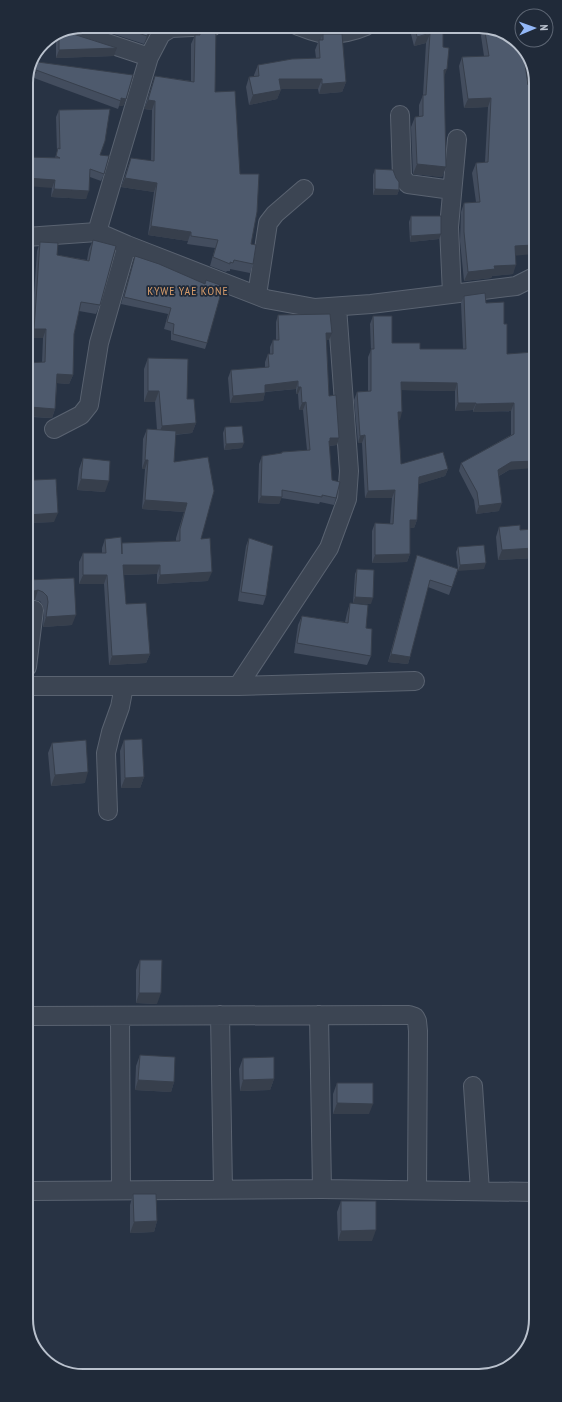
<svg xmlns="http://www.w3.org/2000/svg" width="562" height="1402" font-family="'PT Sans Narrow',sans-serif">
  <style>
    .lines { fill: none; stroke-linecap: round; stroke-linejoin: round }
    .street-casing { stroke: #5a6371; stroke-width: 20 }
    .street { stroke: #3c4553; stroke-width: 18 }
    .wall { fill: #434d5e }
    .shaded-wall { fill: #373f4c }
    .building { fill: #4e5a6d; stroke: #373f4c }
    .labels { text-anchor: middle; stroke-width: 3.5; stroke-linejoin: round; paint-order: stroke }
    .quarter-label { font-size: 12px; letter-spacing: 1px; fill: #d69c6b; stroke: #202a39 }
    .rim { fill: none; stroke: #b9c1cd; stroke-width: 2 }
  </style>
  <rect width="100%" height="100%" fill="#283344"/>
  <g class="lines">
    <defs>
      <path id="street" d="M298,26c7,2 15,6 22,7 16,2 32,-1 46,-7
        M71,31l78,26
        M400,115l2,62 6,7 44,6
        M97,232l52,-175 12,-23 10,-6 42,-2
        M26,237l71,-5 30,13 139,54 49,9 56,-4 145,-18 18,-9
        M452,294l-3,-67 8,-88
        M257,295l11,-72 7,-9 29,-25
        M54,429l27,-14 8,-10 10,-62 28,-98
        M27,667l7,-57
        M27,686h211l177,-5
        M238,686l91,-138 18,-49 2,-28 -12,-164
        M108,811l-2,-58 5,-21 9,-25 4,-21
        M220,1015l3,174
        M319,1015l3,174
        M28,1016l364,-1h17l6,2 2,4 1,10 -1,159
        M120,1016l1,174
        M473,1086l7,105
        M29,1191l293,-2 214,3"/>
    </defs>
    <!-- street casing -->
    <use href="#street" class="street-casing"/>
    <!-- street -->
    <use href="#street" class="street"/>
  </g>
  <!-- wall -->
  <path class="wall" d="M89,26h66l-3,3 -8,15z
    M409,26h25l10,53 2,88 -4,10 -29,-3 -2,-47 4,-10h4v-12l4,-10 3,-52 -12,3z
    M484,26l30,12 2,217 -3,19 -21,2 -1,2 -27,3 -4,-40 1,-29 3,-9 12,-1 -4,-29 4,-10 9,-1 3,-55 -24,1 -5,-42 3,-9 22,-1 -3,-20z
    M200,28l15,64 25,82 11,70 2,20 -3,9 -20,-4v2h-3l-1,1 -16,-6 5,-18 -28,-4 1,-3 -40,-6 6,-43 -33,-5 10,-29 20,3 1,-51 -8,-1 11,-33 36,5v-37l4,-9h3z
    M69,32l48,16 -3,8 -58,2v-21z
    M323,34l23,48 -4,10 -23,2 -1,-5h-37l-4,10 -28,6 -3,-18 3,-10 5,-1v-1l4,-10 58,-7 -1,-8 4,-10h1z
    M40,49l-2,13 88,37 -3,7h-4l-1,3 -84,-31 -1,2 -7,-1z
    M59,110l41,45 4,19 -3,7 -11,-4 -4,22 -35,-2 4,-39 2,-6 -1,-35z
    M375,169l21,9 3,12 -2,5h-24v-20z
    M411,216l30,18 -2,5 -29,3 -1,-20z
    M93,240l7,65 -4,9 -17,-3 -5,23 -1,41 -4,9 -12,-1 -2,26 -3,9 -21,-1 3,63 20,42 -27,1v-160l15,-1 1,-24h-12l6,-87 3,-9 17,13 30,5 2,-11z
    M135,256l70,28 1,-4 1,63 -2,6 -34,-9v-9l-7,-2 4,-15 -47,-10z
    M464,296l22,7 18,21 3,30 27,-2 -25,118 -10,6v35l-23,3 -2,-14 -15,-29 2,-8 50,-28v-24l-38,1v-2l-18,1v-20l-54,-1 -1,30h-2l3,44 47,5 -3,7 -27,8 -1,36 -3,8h-4v26l-3,8 -35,1v-32l3,-8 15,1 2,-26h-27l-3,-55h-4l-4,-43 3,-8 11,-1v-34l3,-7 -1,-26 3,-8 19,27 28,6h43l-2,-46z
    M278,315l51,25h-3l3,56 10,42 -2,7 -8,1 3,34 4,18 -2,7 -14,-3 -1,2 -38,-6 -2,6 -21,-1 1,-39 3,-8 19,-3 1,-1 25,-2 -4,-40h-4l-1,-16h-2v-5l-31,3 -2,9 -33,2 -2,-25 3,-8 34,-2v-6l3,-8h2v-7l3,-7h3v-18z
    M148,358l39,41 9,24 -4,10 -17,2 -1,27 27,77 7,42 -51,3v-10l-34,1 3,29 24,50 -4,9 -37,2 -5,-81h-25v-22l4,-9h19v-5l3,-9 16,6 1,-2 54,-2v-3l8,-26 -42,-3 3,-40h-3l1,-30 4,-10 10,1 -2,-28h-11v-33z
    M225,427l17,21 -18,2 -1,-17z
    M83,458l22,34 -28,-2 2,-21z
    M499,527l21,3 14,-1v29l-36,2 -2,-23z
    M249,538l17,58 -3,9 -25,-4 8,-55z
    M458,547l26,22 -26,1 -9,25 -21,-8 -18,70 -2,7 -20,-2 27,-100 2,-7 41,14 -2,-17z
    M357,569l14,35 -18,-1 2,-29z
    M74,578l-2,47 -29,2 1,-16 -1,-5 -3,-5 -5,-1h-5l-3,-20z
    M350,603l16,25 5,28 -4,9 -73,-12 4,-28 4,-9 43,6 2,-9z
    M124,740l20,37 -4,11h-19l-1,-37z
    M52,743l33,40 -34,3 -3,-33z
    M140,960l17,44 -21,-1v-33z
    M140,1055l34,27 -3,10 -36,-2 1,-24z
    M243,1058l31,21 -4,11 -30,1 -1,-22z
    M337,1083l32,31h-36v-20z
    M133,1194l24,27 -3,11 -24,1v-28z
    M341,1201l31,40h-34l-1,-29z"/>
  <!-- shaded-wall -->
  <path class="shaded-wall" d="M152,26h3l-3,3 -8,15 3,-8z
    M430,34l-4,9 -12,3 3,-9z
    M117,48l-3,8 -58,2 3,-8z
    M447,69l-4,11 1,-10z
    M279,79h43l-4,10h-43z
    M346,82l-4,10 -23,2 3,-10z
    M281,90l-4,9 -28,6 4,-10z
    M121,98l5,1 -3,7h-4z
    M491,98l-3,9 -24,1 4,-9z
    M148,100l7,1 -3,9 -8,-1z
    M417,164l29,3 -4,10 -29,-3z
    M26,178l29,2 -3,8 -26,-2z
    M125,178l32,5 -3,9 -33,-5z
    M54,189l35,2 -3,8 -35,-2z
    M375,189l24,1 -2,5h-24z
    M151,226l40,6 -3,9 -40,-6z
    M441,234l-2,5 -29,3 1,-6z
    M533,245l1,9 -22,2 3,-10z
    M516,265l-3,9 -21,2 -1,2 -27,3 4,-9 26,-6z
    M27,329h3l-3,9z
    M34,329h12l-3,9h-12z
    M326,333h6l-3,7h-6z
    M57,374l16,1 -4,9 -15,-1z
    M298,381l-2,8 -34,3 3,-7z
    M401,382l56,1 -2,8 -57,-1z
    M298,387h3l-3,7h-2z
    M148,391h11l-4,11h-11z
    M265,393l-2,8 -33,2 3,-7z
    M306,402l-3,8h-4l3,-7z
    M458,403h18l-3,7 -18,1z
    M514,403l-3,8 -38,1 3,-8z
    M30,407l25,2 -3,9 -25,-2z
    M398,412h4l-2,8h-5z
    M196,423l-4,10 -34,3 4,-10z
    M365,435l-3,8h-4l2,-7z
    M330,438h9l-2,7 -9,1 -1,3z
    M244,443l-2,5 -18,2 2,-6z
    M145,460h3l-3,9h-3z
    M534,461v7l-25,2 -14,8 3,-8 13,-8z
    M448,469l-3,7 -29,9 3,-8z
    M81,479l28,2 -4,11 -28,-2z
    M395,490l-3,8h-27l3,-7z
    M261,496l21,1 -3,7 -21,-1z
    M145,500l42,3 -3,9 -42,-3z
    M502,503l-3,8 -23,3 3,-8z
    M58,513l-4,9 -27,1v-8z
    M410,520h7l-3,8h-7z
    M534,548v10l-36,2 4,-10z
    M410,554l-3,8 -35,1 3,-8z
    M486,563l-2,6 -26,2 2,-6z
    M123,565h37l-3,9 -38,1z
    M212,572l-4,9 -51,3 3,-9z
    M83,575h24l-3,9h-25z
    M38,590l-3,10h-5l-3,2v-3l2,-5 5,-3z
    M355,597l18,1 -2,6 -18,-1z
    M76,615l-4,10 -29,2 3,-10z
    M150,654l-4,9 -37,2 3,-9z
    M391,654l19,3 -2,7 -20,-2z
    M88,772l-3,11 -34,3 4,-11z
    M144,777l-4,11h-19l4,-10z
    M139,993h22l-4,11 -21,-1z
    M274,1079l-4,11 -30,1 3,-11z
    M138,1080l36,2 -3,10 -36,-2z
    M337,1103l36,1 -4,10h-36z
    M157,1221l-3,11 -24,1 4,-11z
    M376,1230l-4,11h-34l3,-10z"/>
  <!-- building -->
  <path class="building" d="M117,26h35l-5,10z
    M415,26h19l2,6 -6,1 -13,4z
    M484,26l30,12 9,12 5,35h5v160l-18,1 1,19 -22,1 1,3 -27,3 -4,-40v-29l16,-1 -4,-39 12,-1 3,-64 -23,1 -6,-42 27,-1z
    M200,28h16l-1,64 20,-1 5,83h19l-2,38 -6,32 5,1 -3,19 -19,-4 -1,3 -3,-1v2l-17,-7 5,-17 -27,-4v-4l-40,-6 6,-43 -32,-5 6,-20 23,3 1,-60 -7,-1 7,-24 39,6 1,-47h5z
    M69,32l1,1 47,15 -58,2v-14z
    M430,33h13v14l6,1 -2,21 -3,1 2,97 -29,-3 -2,-47 8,-1v-21h3z
    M323,34h19l4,48 -24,2v-5h-43l2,11 -28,5 -4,-18 10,-1 -1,-11 34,-6 28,-1 -1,-18h4z
    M40,49l-2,13 95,13 -7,24 -5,-1v3l-85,-31v3l-6,-2z
    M110,109l-5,32 -5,14 9,1 -5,18 -14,-5 -1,22 -35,-2 1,-9 -29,-2v-21l34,1 -4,-2 2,-8 2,1 -1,-39z
    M375,169l18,1 3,8 3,4v8l-24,-1z
    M411,216h30v18l-30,2z
    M93,240l23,6 -16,59 -19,-3 -7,32 -1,41 -16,-1 -2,35 -25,-2 4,73 22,-1 2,34 -31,2v-152l18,-1 1,-33h-12l6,-87 18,1 -1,12 32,6z
    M135,256l24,8 46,20 1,-4 17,6 -16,57 -34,-9 1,-10 -7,-2 4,-14 -47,-11z
    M485,293l1,10 18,-1v22h3v30l27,-2v109l-23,1 -13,8 4,33 -23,3 -2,-14 -16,-29 53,-29v-31l-38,1v-1h-18l-1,-20 -56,-1 1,30h-4l3,52 42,-12 5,17 -29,8 -2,43h-7v34l-35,1v-32l18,1 2,-34 -27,1 -3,-56 -5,1 -3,-44 14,-1v-42h3l-1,-33h19v27h28v6h46l-2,-53z
    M330,314l2,19h-6l3,63 7,-1 3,43h-9v3h-1l3,39 8,2 -4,16 -14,-3v2l-40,-7v7l-21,-1 1,-40 20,-3v-1l28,-2 -4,-48 -4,1 -1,-16h-3v-6l-33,4v8l-32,3 -2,-26 38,-3 -1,-13h5v-14h6l-1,-25z
    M27,315l3,14h-3z
    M148,358l40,1 -1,40h7l2,24 -34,3 -3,-35h-11z
    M242,426l2,17 -18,1 -1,-17z
    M147,429l29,2 -2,31 34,-5 6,34 -13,48 9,-1 2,34 -52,3v-10h-37l3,39 20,-1 4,51 -38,2 -5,-81h-24v-22h23l-1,-14 16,-2 1,17v-11l58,-2v-12l7,-26 -42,-3 3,-40h-3z
    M83,458l27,3 -1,20 -28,-2z
    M520,525v5l14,-1v19l-32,2 -3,-23z
    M249,538l24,8 -7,50 -25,-4z
    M484,545l2,18 -26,2 -2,-18z
    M417,555l41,14 -6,18 -22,-7 -20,77 -19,-3z
    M357,569l17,1 -1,28 -18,-1z
    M74,578l2,37 -30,2 2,-15 -1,-6 -4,-4 -5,-2 -4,1 -5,3 -2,5v-19z
    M350,603l18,2 -2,23 6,1 -1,27 -74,-13 5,-27 46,7z
    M142,739l2,38 -19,1 -1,-38z
    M86,740l2,32 -33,3 -3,-32z
    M140,960h22l-1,33h-22z
    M140,1055l35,2 -1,25 -36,-2z
    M274,1057v22l-31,1v-22z
    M337,1083h36v21l-36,-1z
    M133,1194h23l1,27 -23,1z
    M341,1201h35v29l-35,1z"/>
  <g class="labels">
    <!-- quarter labels -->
    <g class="quarter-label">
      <text x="188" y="295">KYWE YAE KONE</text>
    </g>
  </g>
  <!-- crop -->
  <path d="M0 0H562V1402H0ZM83 33H479A50 50 0 0 1 529 83V1319A50 50 0 0 1 479 1369H83A50 50 0 0 1 33 1319V83A50 50 0 0 1 83 33Z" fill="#202a39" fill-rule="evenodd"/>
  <path class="rim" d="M83 33H479A50 50 0 0 1 529 83V1319A50 50 0 0 1 479 1369H83A50 50 0 0 1 33 1319V83A50 50 0 0 1 83 33Z"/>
  <!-- north arrow -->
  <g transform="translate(534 28) rotate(88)"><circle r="19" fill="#202a39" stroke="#5d6674"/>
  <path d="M0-3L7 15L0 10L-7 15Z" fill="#93b8f8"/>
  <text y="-6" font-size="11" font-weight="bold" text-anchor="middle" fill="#b9c1cd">N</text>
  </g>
</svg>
